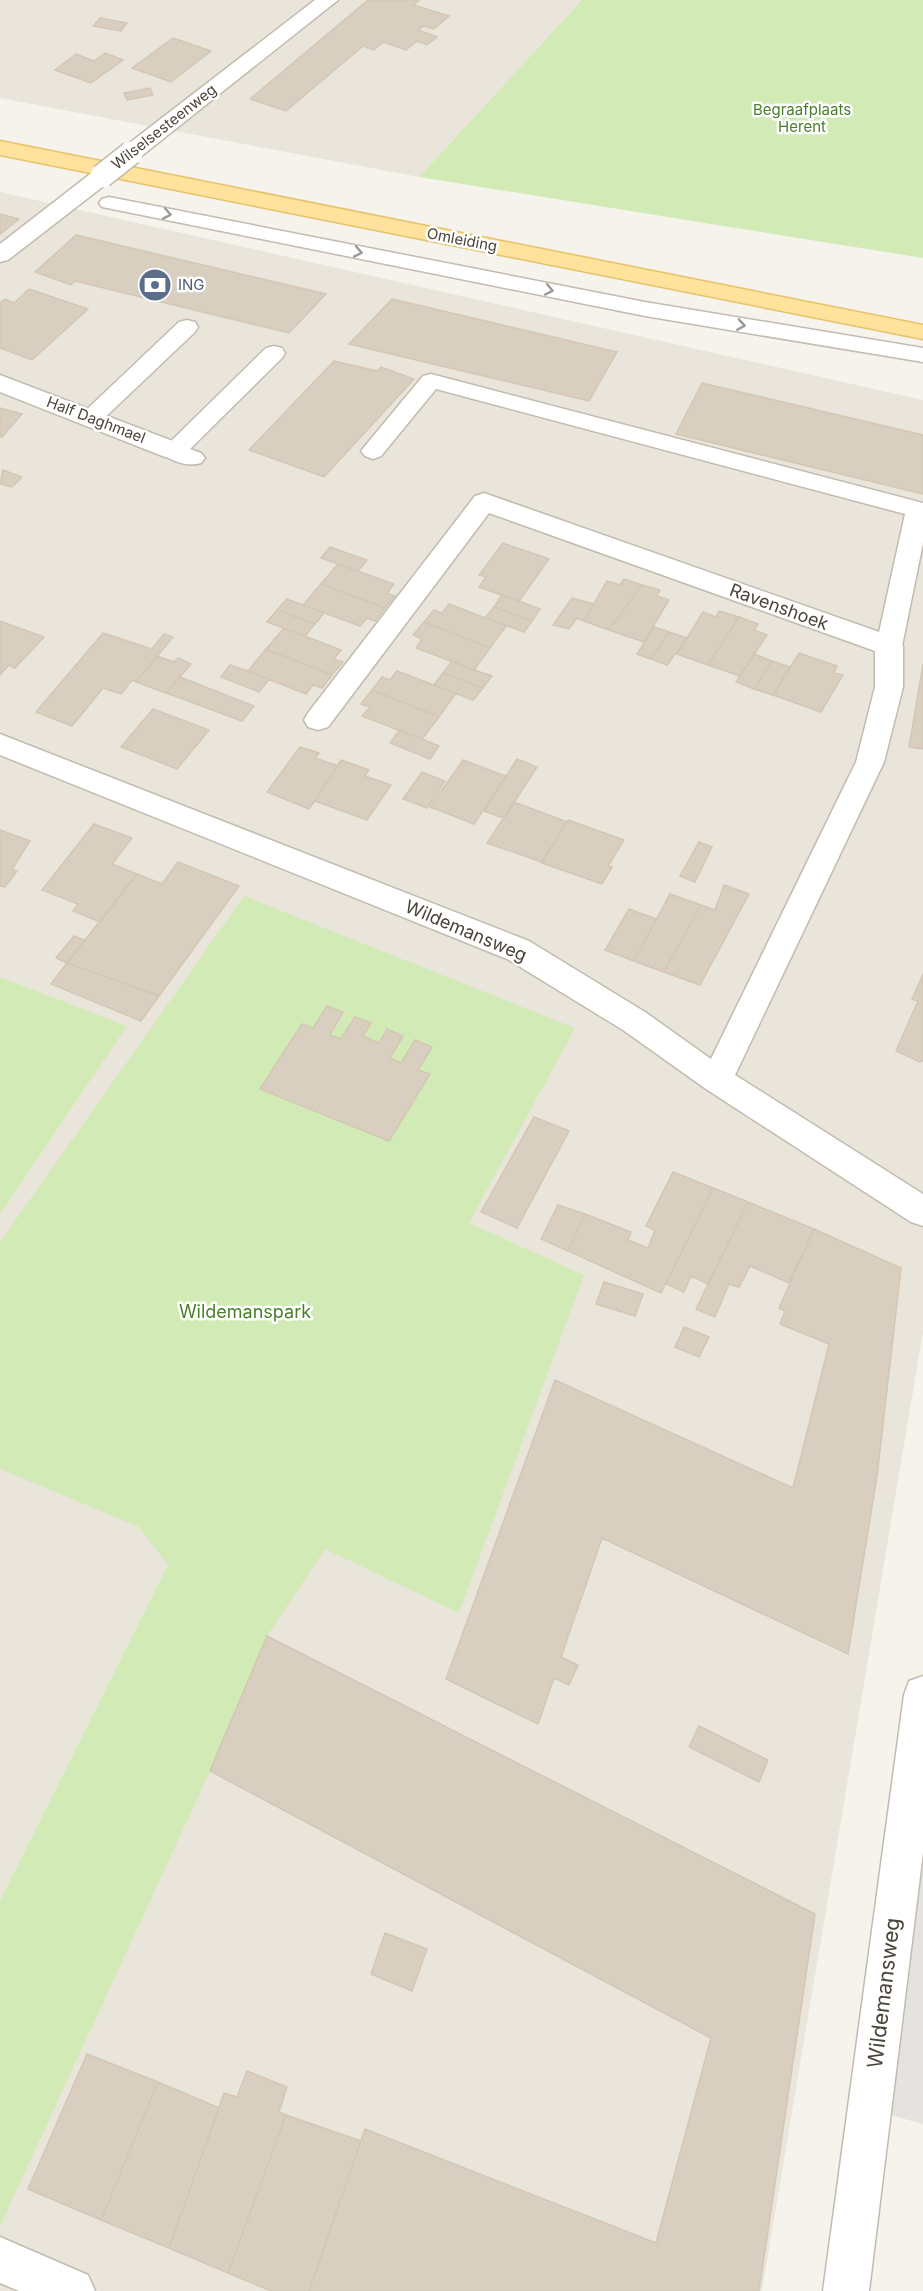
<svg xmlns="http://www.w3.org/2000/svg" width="923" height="2291" font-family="Inter,sans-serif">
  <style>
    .residential { fill: #eae5da }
    .green { fill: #d2eab5 }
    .parking { fill: #e5e3e0 }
    .building { fill: #d8cfc1; stroke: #d3c7b4; stroke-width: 1.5 }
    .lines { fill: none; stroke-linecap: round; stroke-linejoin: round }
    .lane-casing { stroke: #c2bbae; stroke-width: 3 }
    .street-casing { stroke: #c2bbae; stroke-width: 3 }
    .primary-casing { stroke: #e6c16a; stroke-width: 3 }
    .lane { fill: #fff; fill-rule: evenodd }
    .street { fill: #fff; fill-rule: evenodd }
    .primary { fill: #ffe39c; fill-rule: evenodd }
    .street-bridge-casing { stroke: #c2bbae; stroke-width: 26; stroke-linecap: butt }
    .street-bridge { stroke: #fff; stroke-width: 23 }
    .oneway { stroke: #9c9892 }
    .labels { text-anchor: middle; stroke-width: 5; stroke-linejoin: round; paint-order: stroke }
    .far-park-label { font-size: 15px; fill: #4a7f2a; stroke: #fff }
    .far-street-label { font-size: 15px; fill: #4b4439; stroke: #fff }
    .far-service-label { font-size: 15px; fill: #4e5e75; stroke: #fff; text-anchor: start }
    .street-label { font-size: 18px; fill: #4b4439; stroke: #fff }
    .park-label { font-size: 18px; fill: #4a7f2a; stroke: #fff }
    .near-street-label { font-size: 21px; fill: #4b4439; stroke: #fff }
  </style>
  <rect width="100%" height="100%" fill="#f6f3ec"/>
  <!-- residential -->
  <path class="residential" d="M0,0h582l-163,177 -419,-79z
    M0,192l923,208v932l-161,959h-762z"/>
  <!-- green -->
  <path class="green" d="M582,0h341v258l-504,-81z
    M244,896l331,132 -106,195 115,52 -125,338 -134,-64 -58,87 -57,135 -210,455v-325l168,-336 -29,-38 -139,-58v-227z
    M0,977l127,49 -127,188z"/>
  <!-- parking -->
  <path class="parking" d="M923,1809v315l-37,-10z"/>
  <!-- building -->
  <path class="building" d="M368,0h51l-5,5 35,11 -15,13 -10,-3 -6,4 19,7 -10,8 -10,-4 -11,9 -23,-8 -9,8 -11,-4 -77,65 -36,-12z
    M100,18l27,5 -6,8 -28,-5z
    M173,38l38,13 -40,31 -39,-14z
    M105,53l18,7 -32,23 -36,-13 21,-16 18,7z
    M150,88l3,7 -26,5 -3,-7z
    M0,214l19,5 -19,15z
    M76,235l250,59 -37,39 -214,-52 -4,4 -36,-13z
    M29,289l59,20 -56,51 -32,-12v-45l5,-4 9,4z
    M392,299l225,53 -28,49 -240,-57z
    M334,361l43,10 4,-4 33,12 -90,98 -75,-27z
    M702,383l221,52v59l-247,-60z
    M0,408l22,6 -20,23h-2z
    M3,470l19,7 -10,10 -12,-3z
    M503,543l46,16 -30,42 -40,-14 7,-10 -7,-2z
    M330,547l37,13 -9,11 -37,-13z
    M338,564l56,20 -7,9 8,3 -10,12 -64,-24z
    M624,579l18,6 -33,45 -25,-9 23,-40 13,4z
    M321,584l64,24 -10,13 -8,-3 -7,8 -57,-21z
    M642,585l18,5 -3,6 12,4 -25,42 -35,-12z
    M502,595l17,6 21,8 -8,12 -38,-14z
    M572,598l22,6 -10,17 -7,-3 -8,11 -16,-4z
    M287,599l16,6 21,8 -9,11 -38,-14z
    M449,604l36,14 21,8 -16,22 -66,-26 10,-12 8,3z
    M494,607l38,14 -8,11 -39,-14z
    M277,610l38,14 -10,12 -38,-14z
    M719,611l20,6 -31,48 -31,-11 26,-42 13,5z
    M739,617l19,7 -4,6 13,5 -27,41 -32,-11z
    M0,621l44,16 -29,31 -6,-3 -9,10z
    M424,622l66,26 -16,22 -58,-22 6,-9 -9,-4z
    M654,627l15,5 -18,27 -14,-5z
    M284,628l57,22 -7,9 9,3 -11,13 -66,-26z
    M669,632l18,6 -20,27 -16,-6z
    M103,633l49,16 12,-15 9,3 -37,45 -4,-2 -11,14 -18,-6 -31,38 -36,-14z
    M266,649l66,26 -10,13 -9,-3 -7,9 -58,-23z
    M799,653l38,13 -3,7 9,2 -22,37 -48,-17z
    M754,654l18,7 -18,28 -18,-7z
    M157,656l17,6 4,-4 13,6 -25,29 -30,-11z
    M452,661l22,9 18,6 -9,12 -40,-15z
    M772,661l18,6 -17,28 -19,-6z
    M923,664v85l-14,-2z
    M230,665l18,6 21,8 -10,13 -38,-15z
    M397,671l37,14 22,8 -17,24 -67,-27 10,-13 8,3z
    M443,673l40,15 -10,12 -39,-15z
    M180,677l74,29 -12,15 -76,-28z
    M372,690l67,27 -17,22 -60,-23 8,-9 -9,-3z
    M153,709l56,21 -32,39 -56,-22z
    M399,731l23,8 17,7 -9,13 -40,-16z
    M300,747l19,6 -4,5 23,8 -29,43 -42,-17z
    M517,759l20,8 -33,51 -20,-7z
    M341,760l28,10 -4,6 26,9 -24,35 -52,-19z
    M463,760l43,16 -32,48 -44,-17z
    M422,772l23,9 -18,27 -24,-9z
    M514,802l53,20 -25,40 -55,-19z
    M568,820l56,20 -16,26 4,1 -10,17 -60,-21z
    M94,824l38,14 -20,26 25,10 -37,48 -27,-11 5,-7 -36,-14z
    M0,830l30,11 -18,28 5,2 -12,16 -5,-1z
    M699,842l13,5 -17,35 -15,-6z
    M178,862l61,24 -80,110 -92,-33 70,-89 25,10z
    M724,885l25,9 -49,91 -36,-13 37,-67 14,5z
    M670,894l31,11 -37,67 -30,-11z
    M629,909l27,10 -22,42 -29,-11z
    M74,936l11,4 -18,23 -11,-5z
    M67,963l92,33 -18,25 -90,-37z
    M923,974v87l-3,1 -24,-11 22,-50 -6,-2z
    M327,1006l16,6 -13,23 11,4 14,-22 16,6 -8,13 16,7 8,-14 16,7 -13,22 11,5 14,-23 17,7 -14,23 12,4 -41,67 -129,-52 42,-65 11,4z
    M534,1117l35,14 -52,97 -36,-16z
    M673,1172l40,16 -52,105 -93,-42 17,-37 46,18 -3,8 20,8 7,-18 -9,-4z
    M713,1188l35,14 -40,82 -17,-8 -7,16 -18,-8z
    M748,1202l66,27 -25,54 -39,-17 -11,21 -10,-3 -14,33 -19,-8z
    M558,1205l27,9 -17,37 -27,-12z
    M814,1229l87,39 -24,208 -29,178 -246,-116 -41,119 17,8 -9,20 -15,-7 -16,46 -92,-45 109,-299 238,108 36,-144 -49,-20 5,-13 -6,-3z
    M604,1282l39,12 -8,22 -39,-12z
    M684,1327l25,10 -10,20 -24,-10z
    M267,1636l548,278 -56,377h-450l56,-162 291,114 55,-205 -501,-267z
    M699,1726l69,34 -9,22 -70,-35z
    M385,1933l42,16 -15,42 -41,-17z
    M87,2054l71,28 -57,138 -73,-31z
    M247,2071l40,16 -8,25 7,3 -58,158 -59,-25 55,-155 13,4z
    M158,2082l61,26 -50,140 -68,-28z
    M286,2115l75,26 -52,150h-38l-43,-18z"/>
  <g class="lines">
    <defs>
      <path id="lane" d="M109,197l536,105 278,46v14l-278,-46 -543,-109 -3,-4 3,-4z
        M187,320l8,2 3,5 -3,5 -96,91 -8,2 -8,-2 -3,-5 3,-5 96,-91z
        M274,346l8,2 3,5 -3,5 -92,91 11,4 4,5 -4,5c-12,4 -32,-1 -39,-12l4,-5 100,-98z
        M431,374l492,129v40l-21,103 -4,6 -9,3 -9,-3 -4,-6 29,-132 -469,-125 -55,67 -8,3 -8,-3 -4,-5 4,-5 58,-70z"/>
      <path id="street" d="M315,0h23l-199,158h-16l-3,-5 3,-5z
        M102,169l8,2 3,5 -3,5 -102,79 -8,2v-18l94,-73z
        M0,375l183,70 4,6 -4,6 -9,2 -9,-2 -165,-65z
        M484,493l415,146 4,7v41l-19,75 -149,313 188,119v32l-12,-4 -205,-133 -83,-59 -116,-71 -507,-204v-21l529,207 116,71 66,47 145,-297 19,-75v-36l-386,-138 -161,214 -10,3 -10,-3 -4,-7 4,-7 167,-217z
        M923,1676v176l-54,439h-46l81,-596 5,-14z
        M0,2237l88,38 7,16h-76l-19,-8z"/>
      <path id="primary" d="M0,141l923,184v14l-923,-184z"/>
    </defs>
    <!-- lane casing -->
    <use href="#lane" class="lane-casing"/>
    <!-- street casing -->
    <use href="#street" class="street-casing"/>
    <!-- primary casing -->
    <use href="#primary" class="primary-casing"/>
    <!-- lane -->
    <use href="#lane" class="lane"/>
    <!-- street -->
    <use href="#street" class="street"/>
    <!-- primary -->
    <use href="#primary" class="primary"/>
    <defs>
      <path id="street-bridge" d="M102,176l29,-23"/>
    </defs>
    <!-- street-bridge casing -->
    <use href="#street-bridge" class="street-bridge-casing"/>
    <!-- street-bridge -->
    <use href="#street-bridge" class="street-bridge"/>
  </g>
  <!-- one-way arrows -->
  <defs><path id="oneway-chevron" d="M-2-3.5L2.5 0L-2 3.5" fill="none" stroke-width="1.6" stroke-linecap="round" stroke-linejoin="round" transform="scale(1.5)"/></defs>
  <g class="oneway">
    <use href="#oneway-chevron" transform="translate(167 214) rotate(11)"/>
    <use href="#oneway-chevron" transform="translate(358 252) rotate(11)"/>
    <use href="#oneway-chevron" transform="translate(549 290) rotate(11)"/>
    <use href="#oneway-chevron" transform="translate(741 325) rotate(9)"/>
  </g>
  <!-- icons -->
  <defs>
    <symbol id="bank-disc" viewBox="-11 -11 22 22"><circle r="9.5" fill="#5c6f8a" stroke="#fff"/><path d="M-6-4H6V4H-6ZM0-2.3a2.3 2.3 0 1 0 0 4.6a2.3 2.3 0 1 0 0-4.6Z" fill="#fff"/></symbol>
  </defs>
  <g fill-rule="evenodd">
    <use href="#bank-disc" x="136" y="266" width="38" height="38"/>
  </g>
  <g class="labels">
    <!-- far-park labels -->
    <g class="far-park-label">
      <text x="802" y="115">Begraafplaats<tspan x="802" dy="17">Herent</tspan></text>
    </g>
    <!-- far-street labels -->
    <g class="far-street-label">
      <text transform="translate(164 127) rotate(-38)" y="5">Wilselsesteenweg</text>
      <text transform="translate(462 240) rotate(11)" y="5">Omleiding</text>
      <text transform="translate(96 420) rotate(21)" y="5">Half Daghmael</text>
    </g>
    <!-- far-service labels -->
    <g class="far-service-label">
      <text x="178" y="290">ING</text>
    </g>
    <!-- street labels -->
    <g class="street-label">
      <text transform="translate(779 607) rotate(20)" y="6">Ravenshoek</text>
      <text transform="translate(466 931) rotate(23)" y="6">Wildemansweg</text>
    </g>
    <!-- park labels -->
    <g class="park-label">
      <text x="245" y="1318">Wildemanspark</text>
    </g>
    <!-- near-street labels -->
    <g class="near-street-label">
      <text transform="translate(884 1993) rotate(-83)" y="7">Wildemansweg</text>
    </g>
  </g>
</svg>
